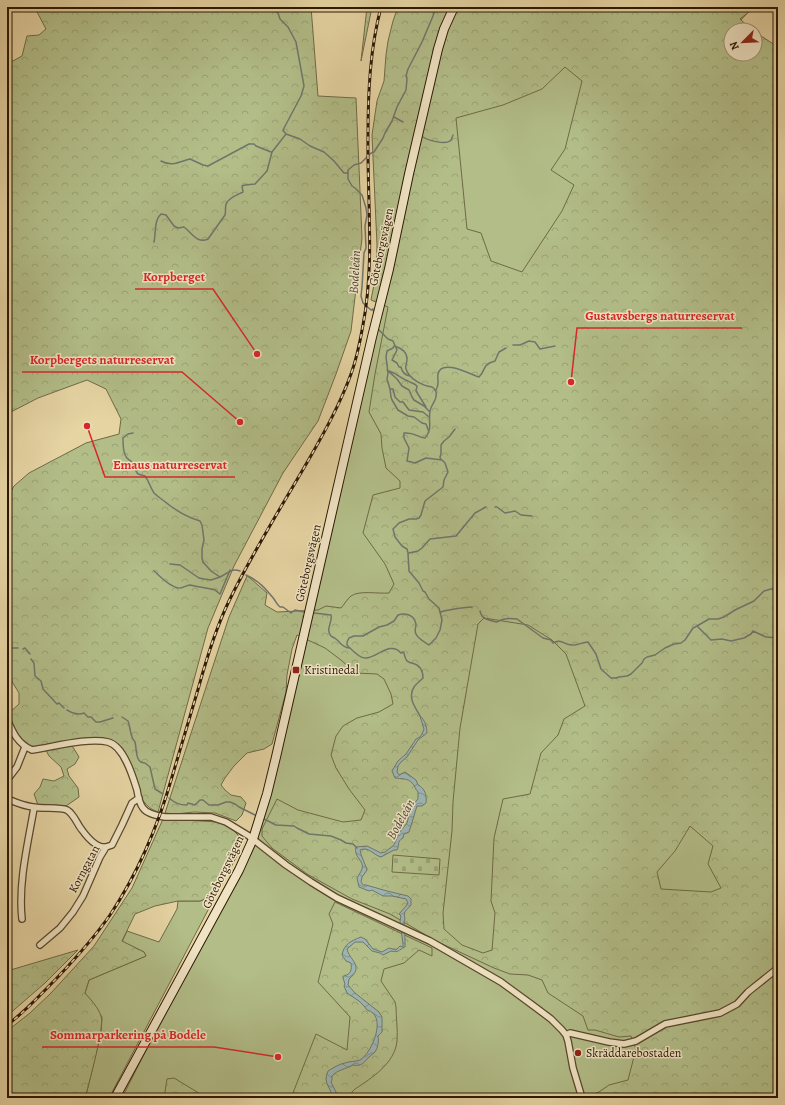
<svg xmlns="http://www.w3.org/2000/svg" width="785" height="1105" font-family="Alegreya,serif">
  <style>
    .green { fill: #b2bd88; stroke: #6f6a46 }
    .forest { fill: url(#forest-crowns); stroke: #6f6a46; fill-rule: evenodd }
    .cemetery { fill: url(#cemetery-stones); stroke: #6f6a46 }
    .water { fill: url(#water-waves); stroke: #6f766c }
    .lines { fill: none; stroke-linecap: round; stroke-linejoin: round }
    .stream { stroke: #6f766c; stroke-width: 1.5 }
    .street-casing { stroke: #5a472b; stroke-width: 8 }
    .secondary-casing { stroke: #2c1803; stroke-width: 10 }
    .street { stroke: #efe3c3; stroke-width: 5.5 }
    .secondary { stroke: #efe3c3; stroke-width: 8 }
    .rail-casing { stroke: #2c1803; stroke-width: 3 }
    .rail { stroke: #efe3c3; stroke-width: 1.5; stroke-dasharray: 4.5; stroke-linecap: butt }
    .poi-dot { fill: #8f2418; stroke: #efe3c3; stroke-width: 1.5 }
    .labels { text-anchor: middle; stroke-width: 3; stroke-linejoin: round; paint-order: stroke }
    .street-label { font-size: 12px; fill: #2c1803; stroke: #efe3c3 }
    .poi-label { font-size: 12px; fill: #2c1803; stroke: #efe3c3; text-anchor: start }
    .water-label { font-size: 13px; font-style: italic; fill: #4e4738; stroke: #efe3c3 }
    .leader { fill: none; stroke: #d62828; stroke-width: 1.5 }
    .callout-dot { fill: #d62828; stroke: #efe3c3; stroke-width: 1.5 }
    .callout-label { font-size: 13px; text-anchor: middle; font-weight: bold; fill: #d62828; stroke: #efe3c3; stroke-width: 3; stroke-linejoin: round; paint-order: stroke }
  </style>
  <defs>
    <pattern id="forest-crowns" width="20" height="18" patternUnits="userSpaceOnUse"><rect width="20" height="18" fill="#b2bd88"/><path d="M2 6a3 3 0 1 1 6 0M12 15a3 3 0 1 1 6 0" fill="none" stroke="#99a274"/></pattern>
    <pattern id="cemetery-stones" width="16" height="16" patternUnits="userSpaceOnUse"><rect width="16" height="16" fill="#b2bd88"/><path d="M2 7V4a2 2 0 0 1 4 0v3zM10 15v-3a2 2 0 0 1 4 0v3z" fill="#99a274"/></pattern>
    <pattern id="water-waves" width="16" height="10" patternUnits="userSpaceOnUse"><rect width="16" height="10" fill="#9cb5b2"/><path d="M0 5q4-4 8 0t8 0" fill="none" stroke="#7f928f"/></pattern>
  </defs>
  <rect width="100%" height="100%" fill="#e6d4a3"/>
  <filter id="stains"><feTurbulence type="fractalNoise" baseFrequency=".005" numOctaves="4"/><feColorMatrix values="0 0 0 0 .2 0 0 0 0 .09 0 0 0 0 .02 0 0 0 .5 -.17"/></filter>
  <radialGradient id="worn" r=".72"><stop offset=".6" stop-color="#630" stop-opacity="0"/><stop offset="1" stop-color="#630" stop-opacity=".3"/></radialGradient>
  <!-- green -->
  <path class="green" d="M753,7l-37,40 62,1051h-656l136,-272 186,-789z
    M216,895l-107,203h-21l-2,-3 15,-62 1,-16 -17,-24 4,-13 57,-24 -2,-4 -22,-10 5,-11 32,11 18,-33 1,-8h22z"/>
  <!-- forest -->
  <path class="forest" d="M38,7h273l7,89 38,2 6,140 -11,93 -15,43 -18,47 -35,52 -49,93 -26,62 -50,184c-5,-2 -9,-4 -13,-9 -14,-16 -10,-53 -32,-62 -6,-3 -15,-2 -22,-3 -6,0 -15,0 -20,6l8,13 -4,7 -8,5 2,7 9,12 1,9 -13,9 -28,-1 -4,-11 6,-7 3,-8 11,2 10,-5 -3,-9 -12,-11 -6,-11 -11,3 -10,-6 -9,-15 -6,4v-18h2l10,-9v-11l-8,-13 -2,-12 -2,-3v-167l7,-12 15,-13 57,-30 33,-9 2,-15 -15,-30 -19,-9 -49,18 -31,16v-353l4,1 11,-6 5,-20 12,-1 7,-6 -10,-19z
    M367,7h5l-11,54z
    M398,7h357l-15,12 12,11h-21v24h24v-22l23,15v1051h-192v-1l13,-5 10,-7 19,-5 8,-31 -5,-13 -12,1 -24,-7h-7l-5,-14 -35,-23 -6,-13 -14,-5 -18,-1 -16,-6 -58,-27 -46,-27 -38,-15 -45,-25 -35,-26 -10,-12v-7l15,-30 21,11 45,12 18,-2 4,-10 -16,-21 -13,-21 -5,-13 5,-19 7,-10 14,-8 22,-6 14,-8 -2,-10 -7,-15 -7,-5 -21,-1 -15,-13 -16,-12 -28,-13 -5,14 -5,26 -1,17 -14,52 -8,5 -17,4 -13,13 -9,12 -4,7 4,5 6,5 10,2 5,6 -4,12 -6,6 -21,-8 -21,-1 -18,2 -11,-1 64,-196 18,-41 3,2 17,15 -2,12 12,7 41,-2 8,-4 15,2c3,-3 6,-9 10,-12 8,-6 28,-2 38,-3l5,-9 -9,-20 -22,-31 10,-38 27,-7v-7l-14,-13 -4,-20 -1,-14 -12,-22 6,-38 13,-67 -17,-7 5,-26 1,-29 -5,-110 5,-34 7,-20 2,-26 2,-14 5,-20zM565,67l17,14 -17,68 -14,21 23,15 -12,26 -40,61 -31,-11 -10,-28 -14,-4 -11,-111 47,-13 39,-16zM484,618l44,7 24,15 14,14 19,52 -21,13 -6,16 -17,18 -11,41 -27,5 -9,39 -3,63 4,12 -3,37 -9,3 -21,-8 -18,-16 -1,-16 9,-82 1,-29 7,-74 18,-104zM690,826l23,20 -5,18 13,24 -10,4 -50,-3 -4,-17 18,-21z
    M163,819l56,3 11,5 8,8 3,7 -2,10 -23,43 -16,6h-22l-23,5 -20,8 -13,27 22,11 2,4 -57,24 -4,13c6,7 13,14 16,23 4,10 -12,66 -15,79h-28v3h-51v-67l23,-18 21,-20 43,-47 38,-58z
    M335,902l97,46v8l-13,-6 -15,13 -20,6 -3,12 14,21 1,5c0,11 2,23 1,34 -2,22 -25,37 -42,48l-3,3 -3,6h-58l25,-64 31,16 3,-33 -32,-35 15,-58 -4,-10z
    M78,950l-33,33 -38,33v-45z
    M174,1078l33,20h-43l3,-19z"/>
  <!-- cemetery -->
  <path class="cemetery" d="M393,855l47,4 -1,16 -47,-3z"/>
  <!-- water -->
  <path class="water" d="M420,716c5,4 7,11 7,17l-9,7 -11,17 -6,5 -3,4 -1,6 2,3 6,-3 11,8 2,5c7,3 9,11 8,18l-4,3h-5l-8,26 -5,2 -1,4c-7,4 -3,7 -6,12h-3l-13,7c-8,-2 -12,-11 -21,-7 1,7 5,13 7,20l-5,7 -1,5 2,3h3l21,6 21,5 3,3v6c-5,6 -8,6 -6,14l-1,2 1,19v7c-7,3 -6,6 -14,4l-8,4 -3,-2 -8,-2 -9,-9h-8l-8,7c2,11 18,17 2,30l-1,6 7,8 24,19 3,5v15l-4,4c1,5 0,12 -3,16 -2,2 -4,3 -6,5 -5,5 -7,10 -16,8 -7,4 -16,5 -21,11v4l-1,2 5,10 1,6h-5c0,-11 -10,-14 -4,-27 5,-3 11,-7 17,-8 5,-2 10,-1 15,-3 12,-7 28,-45 7,-50l-3,-4 -5,-5 -12,-8 -3,-7 1,-2 -2,-6 1,-2c7,-2 8,-6 7,-13l-5,-2 -4,-6c2,-11 9,-14 19,-18l4,2 8,10 9,3 7,-4 7,2 4,-4 3,1v-3l-3,-23 1,-5 -2,-2 7,-8 2,-3 -2,-4 -14,-3h-9l-11,-6 -3,1 -10,-4 -2,-9c1,-2 4,-6 5,-9 3,-8 -9,-12 -6,-22l11,-1 14,7 4,-1 9,-7 5,-12 8,-10 4,-16 7,-8v-7c-3,-3 -3,-7 -6,-9 -4,-5 -11,-4 -17,-5l-3,-7 6,-10 8,-7 10,-15 4,-2 2,-3 2,-5z"/>
  <g class="lines">
    <!-- stream -->
    <path class="stream" d="M269,7l9,6 2,6 8,8 8,15 8,44 -3,10 -18,34 3,4 14,5 10,7 14,6 10,9 10,12h4
      M394,117l9,5
      M423,137c4,3 22,8 27,4 2,-1 2,-4 3,-6
      M161,161c11,6 18,1 29,-2l13,6 5,1 41,-22h5l2,2 15,6
      M154,242c2,-9 0,-22 7,-28l5,1 8,11 4,2 6,-1c8,6 13,17 24,12l17,-24c1,-4 0,-7 1,-11 2,-6 11,-9 17,-12l-1,-6 3,-1 10,-1 12,-13 5,-19 14,-18
      M374,313l-1,-4 -2,1 -8,-7 -2,-7 1,-9 2,-34 2,-5 -1,-22 2,-11 -1,-7 -4,-13 -7,-7 -3,-2 -4,-7v-9l6,-5 7,-2 10,-10 3,-1 9,-14 2,-5 7,-12 5,-14 9,-17 1,-11 -1,-3 2,-7 14,-27 11,-26 3,-9
      M377,328l11,11 5,2 4,9 -5,10 5,3 2,4h2c1,5 3,8 9,9
      M513,345h7l9,-4 6,1 5,7 15,-3
      M394,346c7,2 13,6 13,13 0,4 -2,7 -1,10 3,10 17,17 26,18 3,2 5,5 4,9 0,5 -5,9 -6,15 -2,11 3,18 -5,27 -9,-1 -10,-6 -21,-5v5l5,10 -2,13 8,2 11,-5 16,2 3,3 3,9 -4,8 -1,7 -18,14 -4,14 -2,3 -3,1h-7l-10,4 -6,6 2,8 7,9 5,3 1,4 1,18 10,12 4,8 2,1 4,7 10,9 3,12 -2,10 -4,8 -7,7c-4,-3 -11,-6 -13,-11 -2,-3 0,-6 0,-10 -2,-10 -11,-11 -18,-9l-4,6 -7,4 -8,2 -16,9h-9l-5,2 -2,4v3c5,5 12,13 18,13 11,1 25,-18 36,-5l2,-1 1,1c1,3 1,8 5,9 1,1 2,1 3,1 8,2 11,7 11,15 -3,3 -7,6 -9,9 -7,11 2,21 6,29
      M394,346l-1,2 -6,3 -1,6 2,16 -1,6 3,10 1,8 1,3 6,10 10,6 6,1 8,6 4,1 3,8
      M387,370l10,9 5,7 7,4 3,7 2,3 10,6 6,6
      M389,371c9,3 11,7 19,10 3,2 6,2 9,5l-1,5 10,16
      M390,389h3l2,8 5,5h3l6,8 14,2 6,5
      M436,390c4,-7 1,-9 2,-16 3,-15 30,-1 38,2l3,1c8,-8 2,-12 16,-16l4,-9 7,-4
      M133,433l-5,1 -5,4c0,8 0,20 8,23l3,7 4,6 7,2c4,5 5,11 9,17 3,3 6,5 10,8 11,9 22,16 36,20l2,4 2,15 -2,9v9l1,4 8,9 9,6c8,-4 11,-9 20,-6
      M441,460l-1,-3 1,-3v-9l3,-4 5,-4 6,-8
      M495,507h2l8,6 10,-2 6,4 11,1
      M409,553l9,-2 4,-3 8,-9 26,-3 19,-23 11,-6
      M170,564l10,1 19,13 5,1 7,1 9,-3
      M154,571c7,6 14,15 24,17 4,1 8,-3 12,-3 3,1 23,4 25,5 2,1 3,3 5,4l10,-24
      M246,575c13,6 19,13 28,24 2,3 3,6 6,8h3l8,6 4,-3 9,2
      M480,611c2,9 9,9 17,11 6,-4 13,-4 20,-3l26,19 8,2 2,3c8,-5 11,2 19,2 4,1 11,-3 16,-3l8,12 5,15 10,9h5l3,-1 8,-1 4,-2 11,-11 2,-4 3,-2 8,-2 10,-7 9,-4 7,-1 4,-3 8,-12 4,-2 12,-7h9l6,-2 11,-7 19,-9 10,-10 14,-4
      M441,612c4,-2 26,-5 31,-5
      M314,613l17,2c2,6 -6,15 0,21 1,1 4,2 5,3 5,4 6,8 13,9
      M697,626l14,14 11,-1 9,2 13,-3 7,-4 2,-3 13,6 12,1
      M23,649l2,-1 5,6
      M7,650l3,1 2,-3h6
      M31,659l3,4 1,13 6,5 2,8 14,15 2,-1 5,5
      M67,710c5,3 12,5 17,3l4,4h3l5,5h4l13,-4
      M122,717l6,4c2,5 2,11 4,16 0,2 2,3 3,5 2,8 0,21 10,21l5,4 5,22 8,5
      M169,798c6,5 10,7 18,7l1,-2 7,2 5,-5h3l6,5h9l8,-3h4l5,2 4,3 16,8
      M264,819l12,6 18,1 3,2 12,6 22,2 10,4 5,3 7,1 4,4"/>
    <defs>
      <path id="street" d="M7,719c6,14 11,25 25,31 21,-3 57,-13 76,-8 16,4 25,35 29,48 1,6 2,13 6,18 4,6 15,8 22,9h46l15,5 23,14 37,29 25,17 26,16 93,43 71,41 30,22 20,15 11,11 4,5 2,6 5,27 9,30
        M7,780l10,-13 8,-20
        M7,797l3,3c7,3 15,6 23,7 9,2 27,0 34,3 7,4 10,14 15,20 5,7 14,18 24,17
        M22,919c-4,-36 6,-76 12,-111
        M40,945l20,-17 13,-16 10,-16 17,-39 6,-10 6,-2 10,-20 10,-22 7,-5
        M566,1035l4,-2 39,9 15,2 12,-3 29,-17 55,-11 17,-9 11,-12 30,-24"/>
      <path id="secondary" d="M115,1098l124,-228 14,-31 14,-45 9,-37 96,-420 17,-68 20,-95 29,-125 6,-20 10,-22"/>
    </defs>
    <!-- street casing -->
    <use href="#street" class="street-casing"/>
    <!-- secondary casing -->
    <use href="#secondary" class="secondary-casing"/>
    <!-- street -->
    <use href="#street" class="street"/>
    <!-- secondary -->
    <use href="#secondary" class="secondary"/>
    <defs>
      <path id="rail" d="M7,1025c18,-13 33,-30 49,-46 19,-20 38,-41 54,-64 28,-42 48,-89 62,-138 9,-30 18,-61 27,-91 8,-29 17,-58 30,-85 26,-54 59,-104 88,-156 13,-23 25,-46 34,-71 6,-16 9,-32 12,-49 12,-63 4,-126 5,-190 0,-43 2,-86 13,-128"/>
    </defs>
    <!-- rail casing -->
    <use href="#rail" class="rail-casing"/>
    <!-- rail -->
    <use href="#rail" class="rail"/>
  </g>
  <!-- markers -->
  <g class="poi-dot">
    <rect x="292" y="666" width="8" height="8" rx="2"/>
    <circle cx="578" cy="1053" r="4"/>
  </g>
  <g class="labels">
    <!-- street labels -->
    <g class="street-label">
      <text transform="translate(381 247) rotate(-78)" y="4">Göteborgsvägen</text>
      <text transform="translate(308 563) rotate(-77)" y="4">Göteborgsvägen</text>
      <text transform="translate(84 869) rotate(-62)" y="4">Korngatan</text>
      <text transform="translate(223 872) rotate(-64)" y="4">Göteborgsvägen</text>
    </g>
    <!-- poi labels -->
    <g class="poi-label">
      <text x="304" y="674">Kristinedal</text>
      <text x="586" y="1057">Skräddarebostaden</text>
    </g>
    <!-- water labels -->
    <g class="water-label">
      <text transform="translate(354 272) rotate(-87)" y="5">Bodeleån</text>
      <text transform="translate(400 819) rotate(-61)" y="5">Bodeleån</text>
    </g>
  </g>
  <!-- callouts -->
  <path class="leader" d="M257 354L213 289H135M571 382L577 328H742M240 422L182 372H22M87 426L105 477H235M278 1057L214 1047H42"/>
  <g class="callout-dot">
    <circle cx="257" cy="354" r="4"/>
    <circle cx="571" cy="382" r="4"/>
    <circle cx="240" cy="422" r="4"/>
    <circle cx="87" cy="426" r="4"/>
    <circle cx="278" cy="1057" r="4"/>
  </g>
  <g class="callout-label">
    <text x="174" y="281">Korpberget</text>
    <text x="660" y="320">Gustavsbergs naturreservat</text>
    <text x="102" y="364">Korpbergets naturreservat</text>
    <text x="170" y="469">Emaus naturreservat</text>
    <text x="128" y="1039">Sommarparkering på Bodele</text>
  </g>
  <!-- margin -->
  <rect width="785" height="1105" fill="none" stroke="#e6d4a3" stroke-width="24"/>
  <rect x="8" y="8" width="769" height="1089" fill="none" stroke="#2c1803" stroke-width="2"/>
  <rect x="12" y="12" width="761" height="1081" fill="none" stroke="#2c1803"/>
  <!-- north arrow -->
  <g transform="translate(743 42) rotate(246)"><circle r="19" fill="#efe3c3" stroke="#a19276"/>
  <path d="M0-3L7 15L0 10L-7 15Z" fill="#8f2418"/>
  <text y="-6" font-size="11" font-weight="bold" text-anchor="middle" fill="#2c1803">N</text>
  </g>
  <rect width="100%" height="100%" filter="url(#stains)"/>
  <rect width="100%" height="100%" fill="url(#worn)"/>
</svg>
